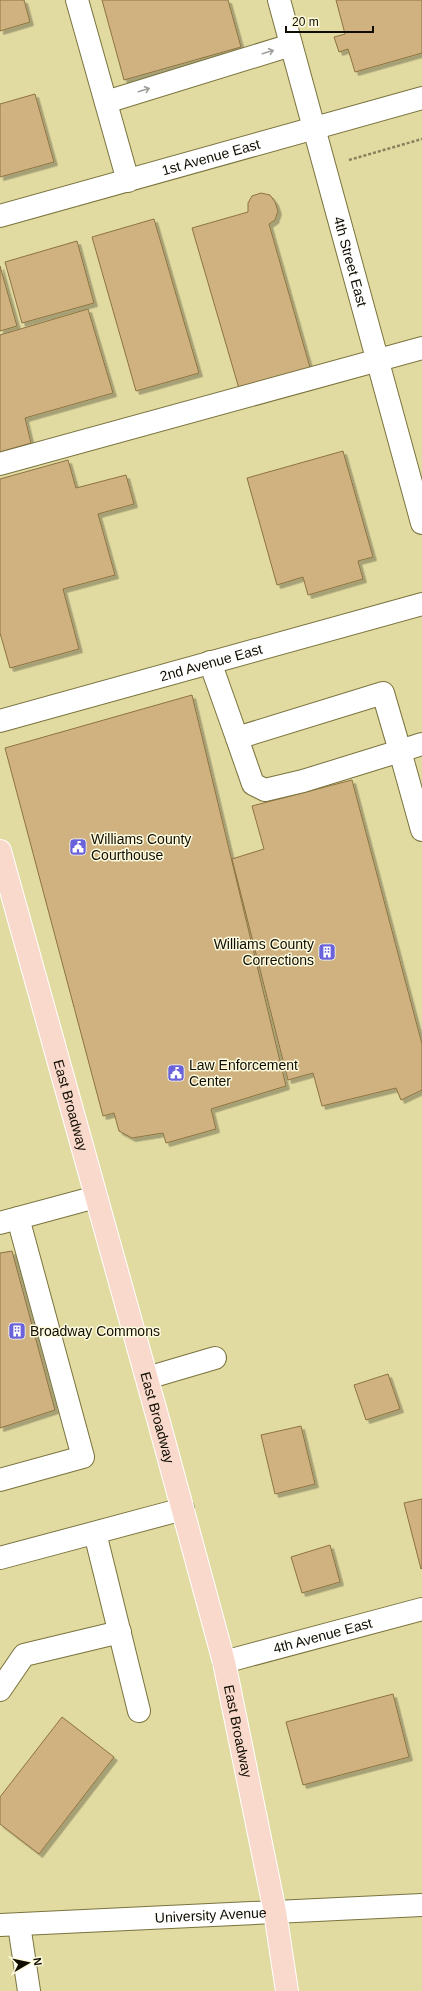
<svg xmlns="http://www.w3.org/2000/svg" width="422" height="1991" font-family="Helvetica,sans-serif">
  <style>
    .building { fill: #cfb280; stroke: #8d7342; filter: url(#shadow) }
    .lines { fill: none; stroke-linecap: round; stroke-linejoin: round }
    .minor-casing { stroke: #7a733e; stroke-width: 24 }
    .major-casing { stroke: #fff; stroke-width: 24 }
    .path { stroke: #87825c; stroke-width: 2.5; stroke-dasharray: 3 2; stroke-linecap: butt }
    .minor { stroke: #fff; stroke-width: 22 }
    .major { stroke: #fad9cd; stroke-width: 22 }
    .oneway { stroke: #9f9e99 }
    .labels { text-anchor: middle; stroke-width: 3; stroke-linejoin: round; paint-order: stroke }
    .street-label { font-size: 14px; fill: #100d00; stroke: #fdfade }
    .poi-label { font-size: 14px; fill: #100d00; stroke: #fdfade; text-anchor: start }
  </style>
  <defs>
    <filter id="shadow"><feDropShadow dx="3.5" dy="3.5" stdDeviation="0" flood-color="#0004"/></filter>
  </defs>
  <rect width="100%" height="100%" fill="#e1daa1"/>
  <!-- building -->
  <path class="building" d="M0,0h24l6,22 -30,9z
    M102,0h126l13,47 -117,33z
    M336,0h86v53l-67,19 -7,-23 -9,3 -5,-15 11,-3z
    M35,94l19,68 -54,15v-73z
    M261,193l9,2 5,7 3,9 -3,9 -6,4 42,147 -71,21 -48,-164 56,-16v-9l4,-7z
    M154,219l45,154 -63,18 -44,-154z
    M77,241l17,62 -72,20 -17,-61z
    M0,266l17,60 -17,5z
    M88,309l25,84 -88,25 6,25 -31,9v-117z
    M343,451l30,106 -15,4 5,18 -55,16 -5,-18 -26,8 -30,-107z
    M68,460l8,28 50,-13 8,29 -36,10 17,61 -52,14 16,60 -69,19 -10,-35v-154z
    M192,695l94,391 -75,23 5,20 -50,14 -3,-10 -31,5 -13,-7 -5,-18 -11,3 -98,-368z
    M352,780l70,264v46l-21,10 -5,-12 -74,18 -9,-33 -25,7 -56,-221 32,-10 -12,-43z
    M12,1251l43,159 -55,18v-175z
    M388,1374l12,35 -34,11 -12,-35z
    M301,1426l14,58 -40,10 -14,-59z
    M422,1499v69l-1,1 -17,-66z
    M330,1545l10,37 -38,11 -11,-36z
    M393,1694l16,63 -106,28 -17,-63z
    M62,1717l52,40 -75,97 -39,-30v-27z"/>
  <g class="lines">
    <defs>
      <g id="minor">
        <path d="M77,0l51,181"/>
        <path id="s1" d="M279,0l143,523"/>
        <path d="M106,102l185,-57"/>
        <path id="s2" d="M0,216l422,-118"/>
        <path d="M0,464l422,-116"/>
        <path d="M210,662l27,76 146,-45 17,58 22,-7"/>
        <path id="s3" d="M0,721l422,-117"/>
        <path d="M237,738l16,46 12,6 38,-9 97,-30 22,79"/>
        <path d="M0,1223l96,-26"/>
        <path d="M147,1378l68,-20"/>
        <path d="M0,1480l83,-23 -65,-239"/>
        <path d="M95,1533l44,178"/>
        <path d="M0,1558l183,-49"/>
        <path id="s4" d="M224,1662l198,-53"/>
        <path d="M0,1690l24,-35 96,-23"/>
        <path id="s5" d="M0,1925l422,-20"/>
        <path d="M19,1925l10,66"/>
      </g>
      <g id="major">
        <path id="s6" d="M0,851l160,575 64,236 51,250 12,79"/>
      </g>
    </defs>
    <!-- minor casing -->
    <use href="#minor" class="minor-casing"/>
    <!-- major casing -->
    <use href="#major" class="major-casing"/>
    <!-- path -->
    <path class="path" d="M349,160l73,-21"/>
    <!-- minor -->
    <use href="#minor" class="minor"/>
    <!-- major -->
    <use href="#major" class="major"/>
  </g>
  <!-- one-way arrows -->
  <defs><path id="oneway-shaft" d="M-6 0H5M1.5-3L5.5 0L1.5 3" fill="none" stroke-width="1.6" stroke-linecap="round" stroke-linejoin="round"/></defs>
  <g class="oneway">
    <use href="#oneway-shaft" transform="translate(268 52) rotate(-17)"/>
    <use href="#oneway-shaft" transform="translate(144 90) rotate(-17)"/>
  </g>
  <!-- icons -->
  <defs>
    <symbol id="civic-square" viewBox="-11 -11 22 22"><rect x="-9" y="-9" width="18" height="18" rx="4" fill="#6962db" stroke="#fdfade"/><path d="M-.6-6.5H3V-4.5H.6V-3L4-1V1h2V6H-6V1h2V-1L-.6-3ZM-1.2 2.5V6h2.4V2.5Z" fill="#fff"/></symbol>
    <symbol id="building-square" viewBox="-11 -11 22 22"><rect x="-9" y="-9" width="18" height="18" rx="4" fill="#6962db" stroke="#fdfade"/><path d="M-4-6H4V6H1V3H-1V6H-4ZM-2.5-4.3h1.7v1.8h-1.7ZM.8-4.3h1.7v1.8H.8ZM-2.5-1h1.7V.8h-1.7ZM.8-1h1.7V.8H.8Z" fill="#fff"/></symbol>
  </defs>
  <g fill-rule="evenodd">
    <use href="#civic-square" x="68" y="837" width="20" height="20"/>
    <use href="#building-square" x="317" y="942" width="20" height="20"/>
    <use href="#civic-square" x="166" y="1063" width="20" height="20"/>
    <use href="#building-square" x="7" y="1321" width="20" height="20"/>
  </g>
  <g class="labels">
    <!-- street labels -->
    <g class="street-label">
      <text dy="5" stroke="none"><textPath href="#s2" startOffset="219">1st Avenue East</textPath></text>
      <text dy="5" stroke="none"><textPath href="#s1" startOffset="271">4th Street East</textPath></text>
      <text dy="5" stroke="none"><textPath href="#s3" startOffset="219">2nd Avenue East</textPath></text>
      <text dy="5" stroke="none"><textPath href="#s6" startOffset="264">East Broadway</textPath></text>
      <text dy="5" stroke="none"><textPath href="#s6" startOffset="588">East Broadway</textPath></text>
      <text dy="5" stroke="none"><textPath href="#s4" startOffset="102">4th Avenue East</textPath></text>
      <text dy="5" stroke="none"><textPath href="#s6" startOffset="912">East Broadway</textPath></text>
      <text dy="5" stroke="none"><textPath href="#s5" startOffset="211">University Avenue</textPath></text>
    </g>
    <!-- poi labels -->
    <g class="poi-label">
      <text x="91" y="844">Williams County<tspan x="91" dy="16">Courthouse</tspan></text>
      <text x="314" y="949" text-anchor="end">Williams County<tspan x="314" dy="16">Corrections</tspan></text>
      <text x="189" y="1070">Law Enforcement<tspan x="189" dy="16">Center</tspan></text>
      <text x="30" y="1336">Broadway Commons</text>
    </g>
  </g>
  <!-- north arrow -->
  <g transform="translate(28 1963) rotate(81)" stroke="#fdfade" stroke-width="3" paint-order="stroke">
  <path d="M0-3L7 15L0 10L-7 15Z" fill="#100d00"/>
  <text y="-6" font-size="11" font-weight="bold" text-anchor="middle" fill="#100d00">N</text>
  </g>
  <!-- scale -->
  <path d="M286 26v6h87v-6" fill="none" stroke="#100d00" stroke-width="2"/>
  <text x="292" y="26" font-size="12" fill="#100d00" stroke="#fdfade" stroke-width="3" paint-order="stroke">20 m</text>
</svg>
